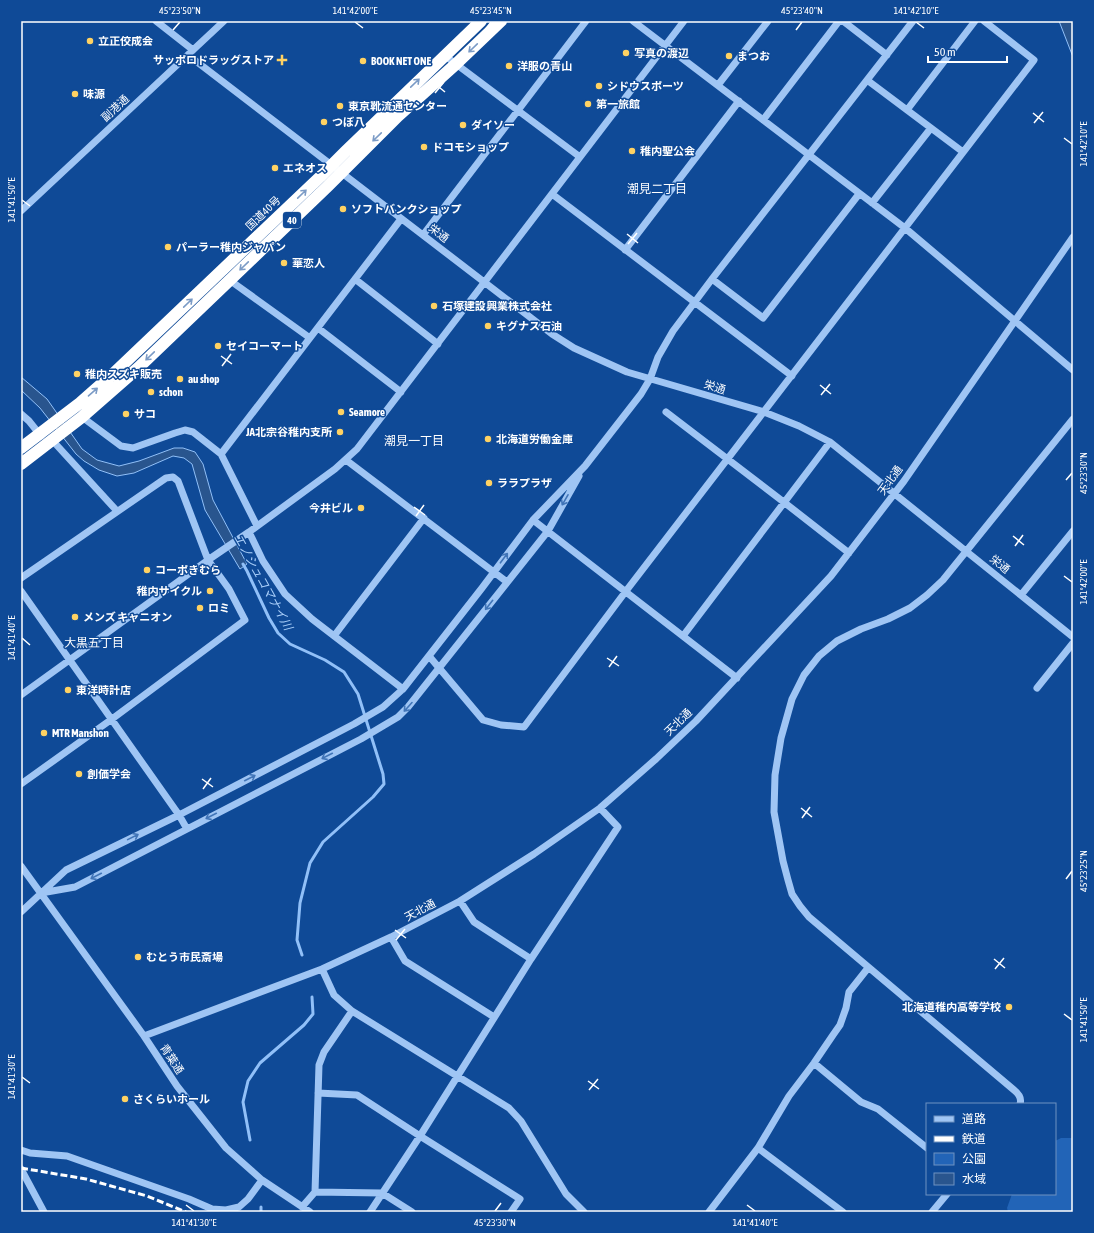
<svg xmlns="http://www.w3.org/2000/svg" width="1094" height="1233" font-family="'Asap Condensed','Noto Sans JP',sans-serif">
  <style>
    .green { fill: #2264b7 }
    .water { fill: #29558e; stroke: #91c0f8 }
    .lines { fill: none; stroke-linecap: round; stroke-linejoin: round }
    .stream { stroke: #91c0f8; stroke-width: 3 }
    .minor { stroke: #9fc5f4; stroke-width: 7 }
    .highway { stroke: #fff; stroke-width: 12 }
    .rail { stroke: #fff; stroke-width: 3; stroke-dasharray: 7 3; stroke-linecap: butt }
    .oneway { stroke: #7b9bc6 }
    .oneway2 { stroke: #4175b8 }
    .ticks { fill: none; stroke: #fff; stroke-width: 1.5 }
    .poi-dot { fill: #ffd263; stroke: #0f4a97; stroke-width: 1.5 }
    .labels { text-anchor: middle; stroke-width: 3; stroke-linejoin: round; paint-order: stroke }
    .shield { fill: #0f4a97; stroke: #b7c9e0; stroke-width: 1 }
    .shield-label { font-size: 10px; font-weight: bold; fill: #fff }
    .poi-label { font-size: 11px; font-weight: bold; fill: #fff; stroke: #0f4a97; text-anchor: start }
    .street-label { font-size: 11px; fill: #fff; stroke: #0f4a97 }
    .neighbourhood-label { font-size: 12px; fill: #fff; stroke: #0f4a97 }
    .water-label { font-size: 12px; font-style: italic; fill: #abd0fb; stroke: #0f4a97 }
    .neatline { fill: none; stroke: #fff; stroke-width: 1.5 }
    .ticks-label { font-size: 10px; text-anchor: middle; fill: #fff }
  </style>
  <rect width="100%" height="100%" fill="#0f4a97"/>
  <!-- green -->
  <path class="green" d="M1061,1138h12v74h-65l-1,-4 5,-14h43v-53z"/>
  <!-- water -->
  <path class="water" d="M1059,21h14v36z
    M21,377l26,22 35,50 15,11 22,6 20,-5 35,-13h9l12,4 8,12 10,36 34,64 -7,5 -35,-59 -13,-46 -8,-6 -11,-2 -39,17 -17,3 -18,-6 -15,-9 -8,-7 -36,-46 -19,-18z"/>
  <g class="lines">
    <!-- stream -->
    <path class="stream" d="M243,564l4,7 22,47 9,15 12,11 35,16 19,12 14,22 25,80 1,10 -11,13 -50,45 -13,21 -10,40 -3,37 5,15
      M250,1140l-7,-38 5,-21 12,-18 44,-38 9,-11 -1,-17
      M261,1212v-5"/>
    <!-- minor -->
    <path class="minor" d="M156,21l37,29
      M633,21l272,207 168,142
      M843,21l44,34
      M188,55l364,279 22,14 53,24 137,40 35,14 31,16 243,195
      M444,55l136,102
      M867,80l96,72
      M718,85l50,-64
      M907,110l68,-89
      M763,120l76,-99
      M552,194l240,182
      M872,203l59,-75
      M21,211l203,-190
      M423,235l163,-214
      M625,250l114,-149
      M228,279l82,59
      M355,279l83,65
      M712,279l51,39 96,-124
      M318,328l83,64
      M666,412l119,91 64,50
      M21,414l8,7 12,15
      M82,417l39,29 12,2 42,-15 10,-3 8,2 28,22 36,72
      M52,440l65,71
      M221,454l180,-235
      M346,460l161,122
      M533,520l204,158
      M249,532l14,29 22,33 27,25 91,70
      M21,578l145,-100 7,-1 5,4 30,79 21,29 16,31 -133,99 -91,65
      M21,591l158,224 8,14
      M1021,595l52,-64
      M334,636l90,-118
      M683,636l147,-194
      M429,656l54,64 18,5 23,2 102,-136 408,-531 -50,-39
      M1037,688l36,-45
      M21,695l187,-135 41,-28 86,-63 22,-20 327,-428
      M21,866l123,170 33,50 49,62 36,32 48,32
      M41,893l34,-6 286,-148 37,-22 10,-10 140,-176 31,-55
      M460,901l14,21 57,37
      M21,912l45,-42 113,-55 175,-91 29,-17 20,-18 79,-101 51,-68 52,-54 56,-72 9,-15 8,-22 15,-26 39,-52 201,-258
      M391,937l14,24 89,56
      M322,969l12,26 18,16
      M144,1036l178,-67 69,-32 69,-36 74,-47 66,-46 56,-49 40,-38 135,-145 73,-95 169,-244
      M814,1063l47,39 17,7 49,39
      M318,1093l39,2 63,41 100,63 -9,13
      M1020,1104c2,-6 -1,-10 -6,-14l-205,-173 -9,-11 -8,-12 -4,-14 -5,-19 -9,-49 1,-37 6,-37 11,-39 12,-24 15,-19 18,-15 24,-12 27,-10 22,-11 17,-13 16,-15 130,-161
      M758,1148l85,64
      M21,1150l9,3 37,3 122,43 23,10 14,1 13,-3 9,-8 14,-19
      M21,1169l23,43
      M315,1192l4,-127 5,-13 28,-41 157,97 12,13 45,73 18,18
      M302,1207l13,-15 67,1 30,19
      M370,1212l50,-76 111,-177 87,-132 -18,-19
      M709,1212l49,-64 31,-52 25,-33 19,-28 7,-10 6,-17 3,-16 19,-24
      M932,1212l15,-18"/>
    <!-- highway -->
    <path class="highway" d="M21,448l59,-45 34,-30 206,-196 25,-25 136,-131
      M21,464l61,-47 56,-49 190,-182 70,-70 58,-52 45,-43"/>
    <!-- rail -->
    <path class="rail" d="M21,1168l65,11 61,17 39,16"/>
  </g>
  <!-- one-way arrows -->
  <defs><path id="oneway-shaft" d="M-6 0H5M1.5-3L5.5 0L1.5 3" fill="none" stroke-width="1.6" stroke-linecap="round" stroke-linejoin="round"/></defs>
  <g class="oneway">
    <use href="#oneway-shaft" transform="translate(473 48) rotate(136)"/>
    <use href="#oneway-shaft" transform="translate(415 83) rotate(-44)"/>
    <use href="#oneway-shaft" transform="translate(377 137) rotate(136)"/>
    <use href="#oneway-shaft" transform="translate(302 194) rotate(-44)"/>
    <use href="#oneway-shaft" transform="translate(244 266) rotate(136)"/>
    <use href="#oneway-shaft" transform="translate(188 303) rotate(-44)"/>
    <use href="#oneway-shaft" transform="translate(150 356) rotate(136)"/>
    <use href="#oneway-shaft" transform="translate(93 392) rotate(-41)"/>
  </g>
  <g class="oneway2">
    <use href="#oneway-shaft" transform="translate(565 500) rotate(120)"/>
    <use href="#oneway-shaft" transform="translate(504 558) rotate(-53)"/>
    <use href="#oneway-shaft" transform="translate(489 605) rotate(128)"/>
    <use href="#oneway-shaft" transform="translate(408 707) rotate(132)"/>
    <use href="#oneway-shaft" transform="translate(327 756) rotate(153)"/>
    <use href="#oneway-shaft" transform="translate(250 778) rotate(-27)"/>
    <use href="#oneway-shaft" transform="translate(211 816) rotate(153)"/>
    <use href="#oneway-shaft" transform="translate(133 837) rotate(-26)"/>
    <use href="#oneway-shaft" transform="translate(96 876) rotate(153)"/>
  </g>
  <!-- ticks -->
  <path class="ticks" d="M355,22l8,6M916,22l8,6M173,30l7,-8M485,30l6,-8M796,30l6,-8M434,83l11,9M435,93l9,-11M1033,113l11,9M1034,123l9,-11M1064,138l8,6M22,200l8,6M627,234l11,9M628,244l9,-11M221,356l11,8M222,366l9,-12M820,385l11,9M821,395l9,-11M1066,480l6,-7M414,507l11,8M416,516l8,-11M1013,536l11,9M1015,546l8,-11M1064,576l8,6M22,638l8,7M607,658l12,8M609,667l8,-11M202,779l11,8M203,789l8,-11M801,808l11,9M802,818l8,-11M1066,879l6,-8M395,930l11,8M396,940l9,-11M994,959l11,9M995,969l9,-11M1064,1014l8,6M22,1077l8,6M588,1081l11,8M589,1090l9,-11M186,1205l8,6M747,1205l8,6M495,1211l6,-8"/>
  <!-- markers -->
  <g class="poi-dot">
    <circle cx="90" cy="41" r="4"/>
    <circle cx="626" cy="53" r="4"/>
    <circle cx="729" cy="56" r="4"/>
    <path d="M280 54h4v4h4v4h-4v4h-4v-4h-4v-4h4z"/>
    <circle cx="363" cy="61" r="4"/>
    <circle cx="509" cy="66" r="4"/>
    <circle cx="599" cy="86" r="4"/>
    <circle cx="75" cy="94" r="4"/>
    <circle cx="588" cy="104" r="4"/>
    <circle cx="340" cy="106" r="4"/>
    <circle cx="324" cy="122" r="4"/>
    <circle cx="463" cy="125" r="4"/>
    <circle cx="424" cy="147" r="4"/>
    <circle cx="632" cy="151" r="4"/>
    <circle cx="275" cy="168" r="4"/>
    <circle cx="343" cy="209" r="4"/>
    <circle cx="168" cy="247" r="4"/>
    <circle cx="284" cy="263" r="4"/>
    <circle cx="434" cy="306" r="4"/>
    <circle cx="488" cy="326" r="4"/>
    <circle cx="218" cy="346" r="4"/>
    <circle cx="77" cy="374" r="4"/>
    <circle cx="180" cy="379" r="4"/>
    <circle cx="151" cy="392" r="4"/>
    <circle cx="341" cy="412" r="4"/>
    <circle cx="126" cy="414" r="4"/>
    <circle cx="340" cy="432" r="4"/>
    <circle cx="488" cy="439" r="4"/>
    <circle cx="489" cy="483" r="4"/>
    <circle cx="361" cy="508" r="4"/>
    <circle cx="147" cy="570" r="4"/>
    <circle cx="210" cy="591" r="4"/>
    <circle cx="200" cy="608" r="4"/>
    <circle cx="75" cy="617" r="4"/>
    <circle cx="68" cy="690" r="4"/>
    <circle cx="44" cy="733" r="4"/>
    <circle cx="79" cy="774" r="4"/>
    <circle cx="138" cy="957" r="4"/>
    <circle cx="1009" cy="1007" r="4"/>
    <circle cx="125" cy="1099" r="4"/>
  </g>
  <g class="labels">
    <!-- shield labels -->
    <rect class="shield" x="283" y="212" width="18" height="16" rx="3"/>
    <g class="shield-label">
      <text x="292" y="224">40</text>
    </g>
    <!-- poi labels -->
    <g class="poi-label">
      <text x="98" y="45">立正佼成会</text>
      <text x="634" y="57">写真の渡辺</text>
      <text x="737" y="60">まつお</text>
      <text x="274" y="64" text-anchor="end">サッポロドラッグストア</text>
      <text x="371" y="65">BOOK NET ONE</text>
      <text x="517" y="70">洋服の青山</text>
      <text x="607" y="90">シドウスポーツ</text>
      <text x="83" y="98">味源</text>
      <text x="596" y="108">第一旅館</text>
      <text x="348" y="110">東京靴流通センター</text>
      <text x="332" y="126">つぼ八</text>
      <text x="471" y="129">ダイソー</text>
      <text x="432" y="151">ドコモショップ</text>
      <text x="640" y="155">稚内聖公会</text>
      <text x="283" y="172">エネオス</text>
      <text x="351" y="213">ソフトバンクショップ</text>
      <text x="176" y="251">パーラー稚内ジャパン</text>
      <text x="292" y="267">華恋人</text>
      <text x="442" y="310">石塚建設興業株式会社</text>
      <text x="496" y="330">キグナス石油</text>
      <text x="226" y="350">セイコーマート</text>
      <text x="85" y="378">稚内スズキ販売</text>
      <text x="188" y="383">au shop</text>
      <text x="159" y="396">schon</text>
      <text x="349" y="416">Seamore</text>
      <text x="134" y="418">サコ</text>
      <text x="332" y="436" text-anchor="end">JA北宗谷稚内支所</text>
      <text x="496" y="443">北海道労働金庫</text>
      <text x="497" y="487">ララプラザ</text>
      <text x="353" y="512" text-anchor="end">今井ビル</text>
      <text x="155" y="574">コーポきむら</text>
      <text x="202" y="595" text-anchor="end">稚内サイクル</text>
      <text x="208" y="612">ロミ</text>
      <text x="83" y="621">メンズ キャニオン</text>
      <text x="76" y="694">東洋時計店</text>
      <text x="52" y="737">MTR Manshon</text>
      <text x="87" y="778">創価学会</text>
      <text x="146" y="961">むとう市民斎場</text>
      <text x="1001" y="1011" text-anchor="end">北海道稚内高等学校</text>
      <text x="133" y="1103">さくらいホール</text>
    </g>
    <!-- street labels -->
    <g class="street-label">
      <text transform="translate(115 108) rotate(-43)" y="4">副港通</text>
      <text transform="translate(263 213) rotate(-44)" y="4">国道40号</text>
      <text transform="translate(439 233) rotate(37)" y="4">栄通</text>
      <text transform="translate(715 387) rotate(17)" y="4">栄通</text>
      <text transform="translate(890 480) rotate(-54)" y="4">天北通</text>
      <text transform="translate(1000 564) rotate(39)" y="4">栄通</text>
      <text transform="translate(678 722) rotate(-44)" y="4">天北通</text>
      <text transform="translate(420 910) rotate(-28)" y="4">天北通</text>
      <text transform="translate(172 1059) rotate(57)" y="4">青葉通</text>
    </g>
    <!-- neighbourhood labels -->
    <g class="neighbourhood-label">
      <text x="657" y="193">潮見二丁目</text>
      <text x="414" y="445">潮見一丁目</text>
      <text x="94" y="647">大黒五丁目</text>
    </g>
    <!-- water labels -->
    <g class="water-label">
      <text transform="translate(263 582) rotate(61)" y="4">エノシュコマナイ川</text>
    </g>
  </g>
  <!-- border -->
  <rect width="1094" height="1233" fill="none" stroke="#0f4a97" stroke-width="44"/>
  <!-- legend -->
  <rect x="926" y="1103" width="130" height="92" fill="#0f4a97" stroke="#6f92c1"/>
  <rect x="934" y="1116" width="20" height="6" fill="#9fc5f4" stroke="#6f92c1"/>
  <text x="962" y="1123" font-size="12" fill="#ffffff">道路</text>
  <rect x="934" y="1136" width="20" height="6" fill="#ffffff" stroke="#6f92c1"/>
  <text x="962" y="1143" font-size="12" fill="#ffffff">鉄道</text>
  <rect x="934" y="1153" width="20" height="12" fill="#2264b7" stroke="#6f92c1"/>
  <text x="962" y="1163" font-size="12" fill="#ffffff">公園</text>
  <rect x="934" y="1173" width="20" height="12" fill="#29558e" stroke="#6f92c1"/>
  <text x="962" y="1183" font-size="12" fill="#ffffff">水域</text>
  <!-- scale -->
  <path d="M928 56v6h79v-6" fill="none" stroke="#ffffff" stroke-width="2"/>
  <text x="934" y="56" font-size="12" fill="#ffffff" stroke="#0f4a97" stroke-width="3" paint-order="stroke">50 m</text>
  <rect x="22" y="22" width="1050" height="1189" class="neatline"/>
  <g class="ticks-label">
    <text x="180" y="14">45°23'50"N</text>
    <text x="355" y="14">141°42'00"E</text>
    <text x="491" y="14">45°23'45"N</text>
    <text x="802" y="14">45°23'40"N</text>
    <text x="916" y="14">141°42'10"E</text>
    <text transform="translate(1083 144) rotate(-90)" y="4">141°42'10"E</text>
    <text transform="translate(11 200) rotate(-90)" y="4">141°41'50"E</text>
    <text transform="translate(1083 473) rotate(-90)" y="4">45°23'30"N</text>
    <text transform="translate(1083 582) rotate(-90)" y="4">141°42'00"E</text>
    <text transform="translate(11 638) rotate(-90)" y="4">141°41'40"E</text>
    <text transform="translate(1083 871) rotate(-90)" y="4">45°23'25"N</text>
    <text transform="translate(1083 1020) rotate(-90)" y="4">141°41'50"E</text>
    <text transform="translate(11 1077) rotate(-90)" y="4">141°41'30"E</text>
    <text x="194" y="1226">141°41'30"E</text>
    <text x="495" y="1226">45°23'30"N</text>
    <text x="755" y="1226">141°41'40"E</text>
  </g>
</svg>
